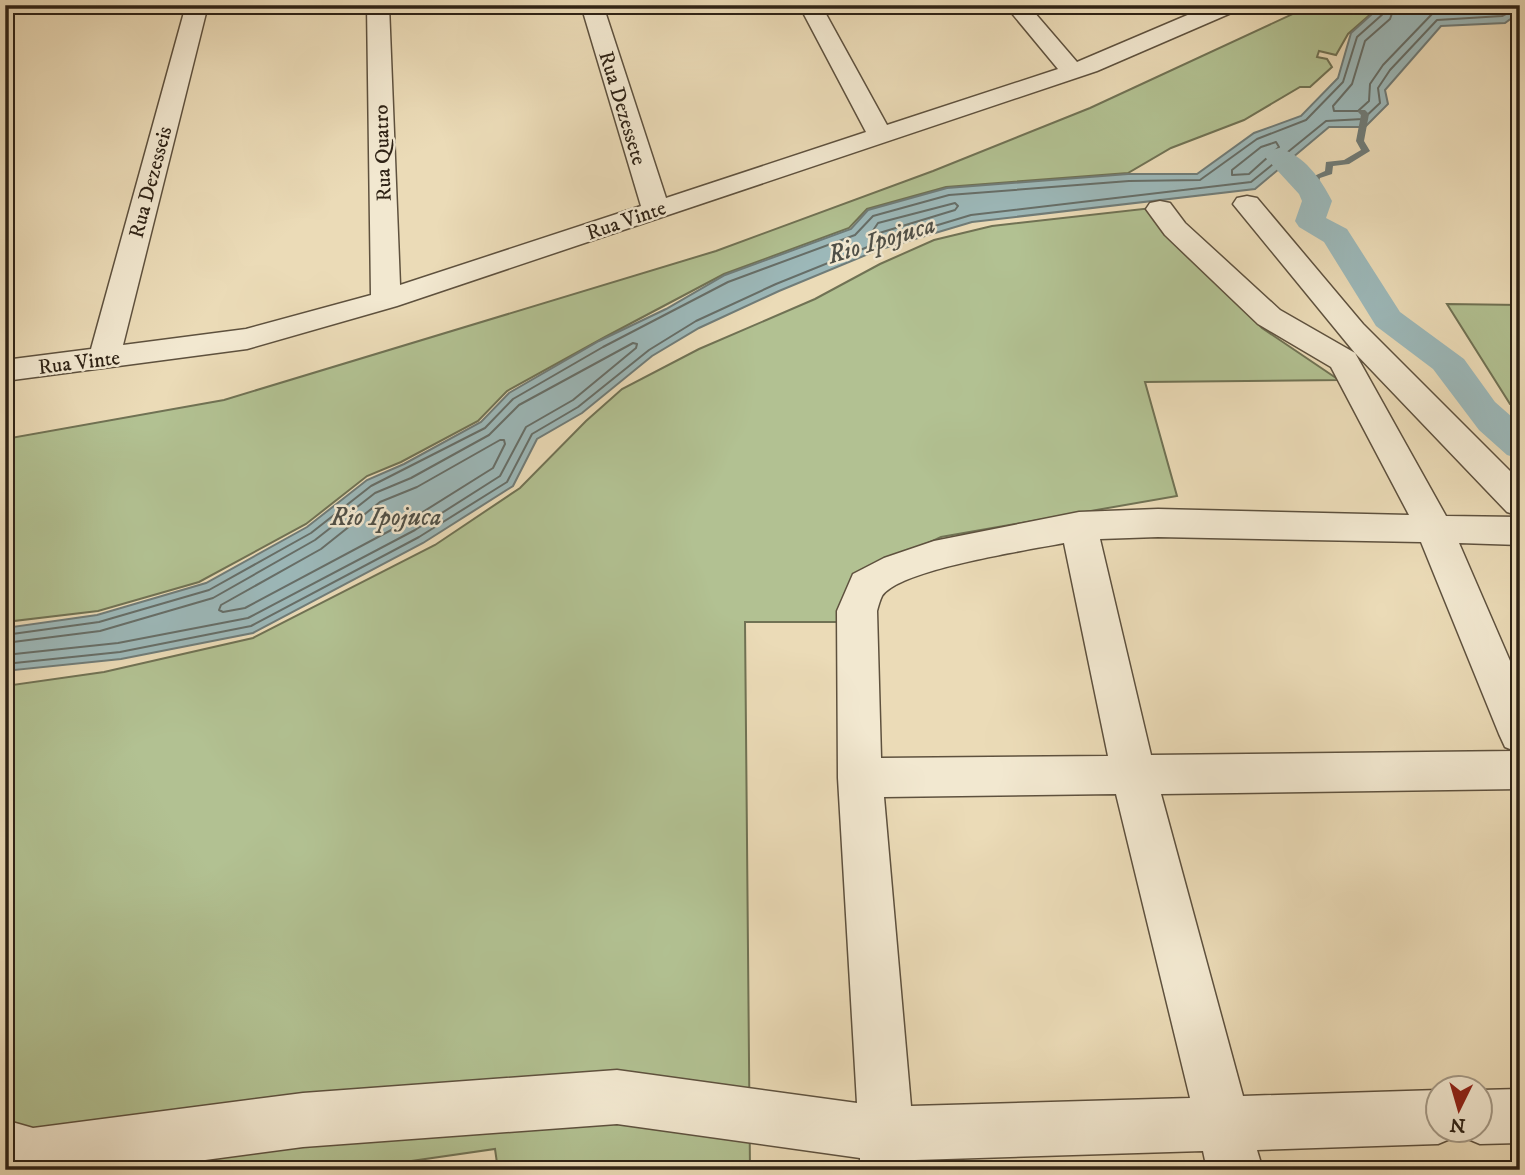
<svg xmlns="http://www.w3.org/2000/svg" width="1525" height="1175" font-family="'IM FELL DW Pica',serif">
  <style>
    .green { fill: #b2c192; stroke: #707254; stroke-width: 2 }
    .water { fill: #9cb8b9; stroke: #707c78; stroke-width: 2 }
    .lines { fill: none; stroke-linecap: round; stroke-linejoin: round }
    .shore { stroke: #666e68; stroke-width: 2 }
    .stream { fill: #707c78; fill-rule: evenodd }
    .canal { fill: #9cb8b9; fill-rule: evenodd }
    .minor-casing { stroke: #5e513e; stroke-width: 3 }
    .minor { fill: #f2e8d0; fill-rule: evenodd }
    .labels { text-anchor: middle; stroke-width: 5; stroke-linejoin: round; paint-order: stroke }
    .far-street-label { font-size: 21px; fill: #2f2316; stroke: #f2e8d0 }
    .water-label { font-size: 26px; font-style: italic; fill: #505047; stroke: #f2e8d0 }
  </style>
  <rect width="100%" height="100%" fill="#ebdbb7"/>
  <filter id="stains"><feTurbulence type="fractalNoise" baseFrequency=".00286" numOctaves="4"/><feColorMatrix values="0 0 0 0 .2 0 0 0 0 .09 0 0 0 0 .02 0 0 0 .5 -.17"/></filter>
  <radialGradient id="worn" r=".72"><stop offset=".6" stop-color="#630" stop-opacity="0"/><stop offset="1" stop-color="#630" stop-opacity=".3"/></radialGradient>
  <!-- green -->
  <path class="green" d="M1312,5h69l-33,29 -12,21 -17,-4 -2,6 10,2 5,8 -22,20h-10l-56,33 -73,28 -43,25 -182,14 -79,22 -18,19 -125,46 -119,63 -98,54 -29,30 -77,41 -34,14 -61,48 -107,58 -101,29 -93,11v-183l219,-39 492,-149 217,-80 157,-63z
    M1152,208l16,23 94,97 77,52 -194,2 32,114 -236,41 -88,41 -12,44h-96l5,548h-252l-3,-21 -146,21h-344v-484l99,-14 149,-34 182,-93 85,-57 66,-67 36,-32 77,-40 116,-50 65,-35 54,-24 58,-14z
    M1447,304l73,1v99h-10z"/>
  <!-- water -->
  <path class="water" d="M1382,5h138v7l-15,11 -64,3 -56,64 3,14 -23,23h-36l-74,62 -283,33 -94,28 -99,41 -80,37 -47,28 -70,57 -45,26 -24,47 -90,57 -170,90 -132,26 -116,12v-43l92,-13 109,-32 101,-56 60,-47 37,-16 77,-42 28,-29 90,-52 67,-32 59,-34 126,-46 17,-19 79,-22 181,-14h69l57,-41 47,-17 37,-38 13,-45z"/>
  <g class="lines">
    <!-- shore -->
    <path class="shore" d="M1395,5l-5,14 -25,22 -13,43 -19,22 1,5h24l11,-10 1,-17 13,-19 50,-52 69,-8
      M1276,142l3,5 -30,27 -17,1v-5l29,-23z
      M955,203l3,3 -3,4 -79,24 -4,-2 6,-9z
      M500,440h4l1,4 -12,24 -83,52 -165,88 -22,4 -4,-2 2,-5 100,-56 59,-47 37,-15z
      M5,635l94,-13 110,-32 102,-57 60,-47 114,-58 28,-29 90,-52 125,-65 127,-47 18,-19 76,-21 180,-14 71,-1 57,-41 49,-19 37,-38 14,-45 27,-24 2,-8
      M5,643l95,-12 113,-33 102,-58 60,-47 36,-15 78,-43 30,-30 114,-62 4,1 -1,4 -63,52 -47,27 -26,49 -85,54 -167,88 -130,25 -113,12
      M5,664l115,-12 131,-26 168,-89 88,-55 25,-48 46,-27 71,-57 47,-29 80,-37 99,-40 96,-29 280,-33 75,-61 37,-2 17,-16 -2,-15 12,-18 47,-50 65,-4 18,-9"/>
    <!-- stream -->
    <path class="stream" d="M1359,110h6l4,4 -5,27 6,10 -21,13 -16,2 -1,8 -12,4 -4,16h-6l2,-17 13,-6 1,-9 18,-2 17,-10 -5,-9 5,-26 -3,-3z"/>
    <!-- canal -->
    <path class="canal" d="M1279,148c25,7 42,31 53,53l-6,17 21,11 53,83 64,47 31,43 25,22v35l-13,-4 -28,-25 -46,-61 -57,-43 -52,-84 -25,-15 -4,-6 7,-20 -3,-7 -34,-37 4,-6z"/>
    <defs>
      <path id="minor" d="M186,5h22l-85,340 123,-16 125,-34 -4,-290h22l11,280 241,-79 -60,-201h22l63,193 200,-66 -67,-127h22l66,120 171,-56 -53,-64h23l49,57 134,-57h30l-3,5 -141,61 -700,235 -150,43 -242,32v-21l86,-11z
        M1247,196l10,2 106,126 157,157v35l-13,-4 -152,-159 91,163 74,1v28l-61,-2 61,141v105l-359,5 82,302 195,-6v40h42v-40l40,-1v54l-40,1 -19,-8 -2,-5 -2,5 -19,8 -181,6 6,20h-56l-4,-19 -288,9 1,10h-56v-12l-243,-34 -314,23 -173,23h-125v-50l28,8 270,-35 314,-23 240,33 -19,-325 -1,-167 16,-37 31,-16 50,-17 145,-29 79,-3 251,6 -78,-148 -73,-43 -93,-89 -19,-26 4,-6 10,-2 10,2 15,20 95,87 75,43 -122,-149 4,-6zM1158,537l263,5 78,192 6,13 10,4 -364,4 -51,-216zM1064,543l44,213 -227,2 -4,-147c1,-4 3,-11 5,-15 18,-27 147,-46 182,-53zM1116,794l74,304 -279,8 -27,-309z"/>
    </defs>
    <!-- minor casing -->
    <use href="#minor" class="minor-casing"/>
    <!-- minor -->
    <use href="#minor" class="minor"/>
  </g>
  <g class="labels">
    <!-- far-street labels -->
    <g class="far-street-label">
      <text transform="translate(623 108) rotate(73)" y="7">Rua Dezessete</text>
      <text transform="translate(382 153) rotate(-92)" y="7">Rua Quatro</text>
      <text transform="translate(150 182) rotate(-75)" y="7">Rua Dezesseis</text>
      <text transform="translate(626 220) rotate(-19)" y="7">Rua Vinte</text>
      <text transform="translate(79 362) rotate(-7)" y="7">Rua Vinte</text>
    </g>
    <!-- water labels -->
    <g class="water-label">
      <text transform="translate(881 239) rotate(-17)" y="9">Rio Ipojuca</text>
      <text x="386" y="525">Rio Ipojuca</text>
    </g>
  </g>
  <!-- margin -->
  <rect width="1525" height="1175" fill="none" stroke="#ebdbb7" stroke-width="28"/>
  <rect x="7" y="7" width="1511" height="1161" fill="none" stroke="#2f2316" stroke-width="3.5"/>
  <rect x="14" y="14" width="1497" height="1147" fill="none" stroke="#2f2316" stroke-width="2"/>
  <!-- north arrow -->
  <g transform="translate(1459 1109) rotate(185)"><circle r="33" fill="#f2e8d0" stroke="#a49986" stroke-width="2"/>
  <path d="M0-5L12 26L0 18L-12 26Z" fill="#8f2418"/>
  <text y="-10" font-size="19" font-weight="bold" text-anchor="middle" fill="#2f2316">N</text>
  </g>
  <rect width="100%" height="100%" filter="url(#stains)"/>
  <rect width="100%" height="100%" fill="url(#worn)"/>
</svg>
